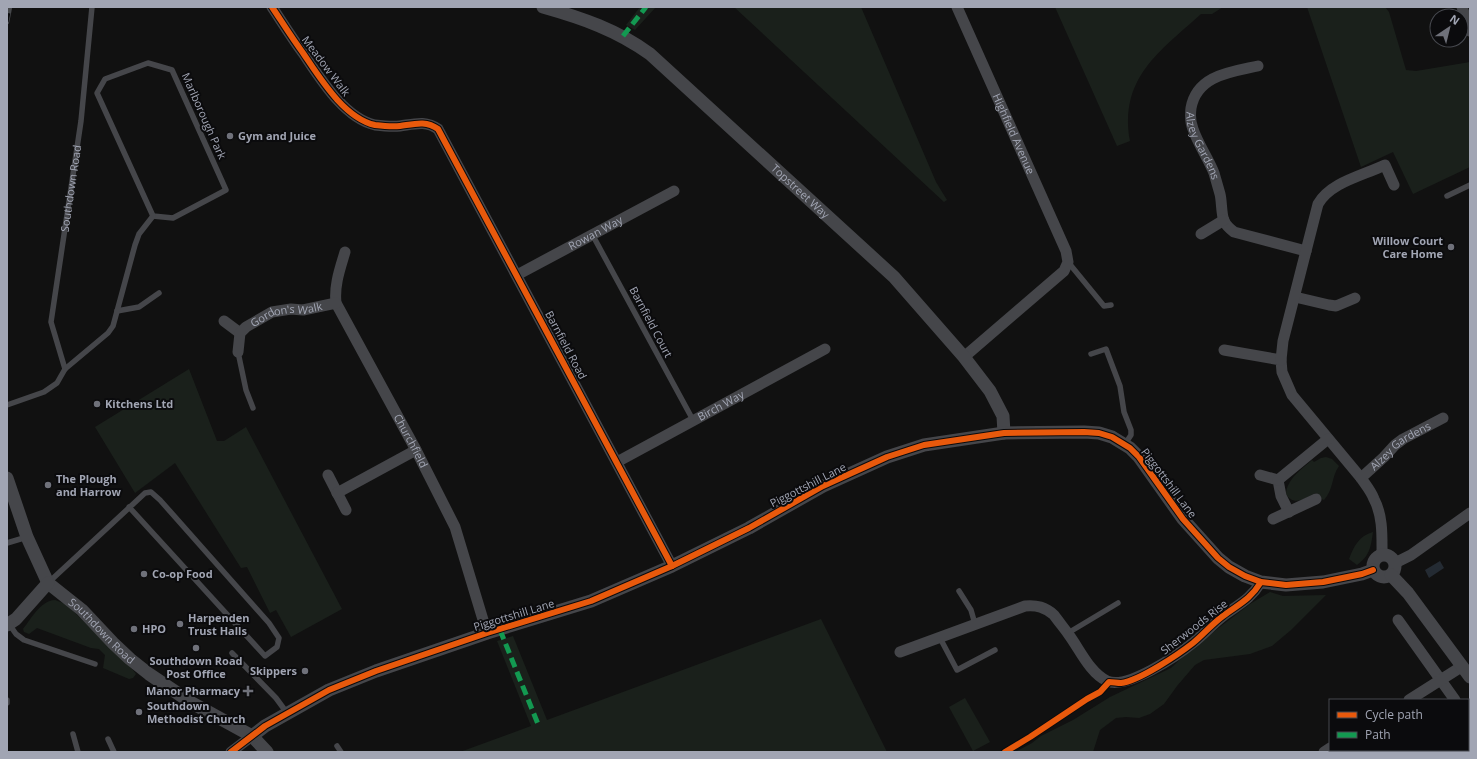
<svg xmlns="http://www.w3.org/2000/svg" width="1477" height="759" font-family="'Open Sans',sans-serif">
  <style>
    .green { fill: #1a201b }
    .water { fill: #242b33 }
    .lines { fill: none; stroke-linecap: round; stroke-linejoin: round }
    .service { stroke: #45464a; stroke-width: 5.5 }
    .minor { stroke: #45464a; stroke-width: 11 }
    .tertiary { stroke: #45464a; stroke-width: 13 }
    .rail-casing { stroke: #45474a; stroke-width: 4.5 }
    .rail { stroke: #0b0b0d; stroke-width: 3; stroke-dasharray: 9; stroke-linecap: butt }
    .quiet { stroke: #139951; stroke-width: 5; stroke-dasharray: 10 5; stroke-linecap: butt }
    .cycleway-casing { stroke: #0b0b0d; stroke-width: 8 }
    .cycleway { stroke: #e8590c; stroke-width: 6 }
    .poi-dot { fill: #6f717a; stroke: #0b0b0d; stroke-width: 1.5 }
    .labels { text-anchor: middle; stroke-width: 4; stroke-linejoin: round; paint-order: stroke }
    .street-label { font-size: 11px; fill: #a1a5b3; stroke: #0b0b0d }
    .poi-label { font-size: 11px; font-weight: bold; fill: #a1a5b3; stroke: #0b0b0d; text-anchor: start }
  </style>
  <rect width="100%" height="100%" fill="#111"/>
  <!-- green -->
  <g class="green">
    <polygon points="640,7 656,7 635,30 626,25"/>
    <polygon points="734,7 861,7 936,182 947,200 944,202"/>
    <path d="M1055 7H1223L1212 14H1201C1159 52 1119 78 1130 141L1117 146Z"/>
    <polygon points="1307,7 1385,7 1389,12 1406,70 1416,71 1470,62 1470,167 1413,194 1393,152 1361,167"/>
    <polygon points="189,369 217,441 224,441 246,427 342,609 291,637 276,610 270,613 247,567 241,568 175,463 135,493 95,427"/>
    <path d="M1326 457 1332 459 1339 466C1331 477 1334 489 1324 500L1319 498 1316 493C1305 498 1294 507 1286 494 1287 479 1302 469 1312 460L1314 462 1321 458Z"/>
    <path d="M1373 532C1371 546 1370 556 1357 565L1349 559C1354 546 1359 536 1373 532Z"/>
    <polygon points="1270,592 1283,596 1326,595 1291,630 1272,646 1250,654 1204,660 1195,665 1177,686 1164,704 1150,714 1139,718 1126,717 1116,718 1100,730 1093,752 1015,752 1032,743 1041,736 1073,720 1110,697 1171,668 1190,650 1250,604"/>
    <path d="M55 600 66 604 133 670 136 674 133 678 129 679 103 668 105 655 99 649 91 648 37 628 29 634 24 632 23 629C32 618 40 601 55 600Z"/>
    <polygon points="821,619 887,752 460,752 531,726 497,641 513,636 547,720"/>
    <polygon points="965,698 990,742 973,751 949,707"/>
  </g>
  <!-- water -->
  <polygon class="water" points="1440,561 1444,568 1429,578 1425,570"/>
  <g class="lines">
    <!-- service -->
    <g class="service">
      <polygon points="148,63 172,70 226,190 173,218 153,216 97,93 105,79"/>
      <polyline points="1447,196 1470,185"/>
      <polyline points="592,234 693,420"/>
      <polyline points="1068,262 1104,306 1111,305"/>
      <polyline points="117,311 139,307 159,293"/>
      <polyline points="238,352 246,390 253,408"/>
      <polyline points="1091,354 1106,349 1120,386 1124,412 1131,430 1131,435 1125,444"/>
      <path id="s1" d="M65 369 51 322 81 121 92 7"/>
      <polyline points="7,405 44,392 57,383 65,369 108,333 113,326 135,245 139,234 153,216"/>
      <polyline points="7,543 27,537"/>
      <polyline points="49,582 145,493 151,492 160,500 269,623 279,638 277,647 265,656 129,507"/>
      <polyline points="959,591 971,610 975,624"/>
      <polyline points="9,624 16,634 24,640 95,664"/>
      <polyline points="1068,633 1118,603"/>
      <polyline points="940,638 957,670 995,650"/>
      <polyline points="232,653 276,698 287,713"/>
      <polyline points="7,700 7,703"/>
      <polyline points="73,734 78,752"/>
      <polyline points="108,739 114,752"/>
      <polyline points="337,746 341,752"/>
    </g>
    <!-- minor -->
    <g class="minor">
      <path d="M272 7C282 22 292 38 303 53 320 78 344 118 375 125 383 126 392 127 400 126 414 124 426 120 438 129L672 566"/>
      <path id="s2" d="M957 7 1066 251 1068 262 1064 271 964 357"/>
      <polyline points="1462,7 1470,31"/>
      <path id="s3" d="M1258 66C1231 72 1197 75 1191 108 1190 116 1190 122 1193 129 1198 144 1208 158 1214 173 1216 180 1218 187 1220 194 1222 202 1221 213 1224 221 1226 225 1230 229 1234 232L1306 251"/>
      <polyline points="1201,234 1224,220"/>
      <path id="s4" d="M345 252C340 269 334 285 336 303L416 450 455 527 487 633"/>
      <path id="s5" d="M517 275 674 191"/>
      <polyline points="1295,297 1329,305 1336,306 1355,298"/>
      <polyline points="224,321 240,333"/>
      <polyline points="1224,350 1281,360 1282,372 1292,395 1361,478"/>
      <path id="s6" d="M238 352 240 333 246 327 272 312 291 309 303 310 336 303"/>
      <path d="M1281 360 1283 341 1318 204C1331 182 1362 176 1385 165L1394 185"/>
      <path id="s7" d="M617 462 825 349"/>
      <polyline points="328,475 346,510"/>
      <polyline points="1260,475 1278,480 1281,496 1289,512"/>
      <polyline points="1278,480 1328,439"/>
      <polyline points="337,493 416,450"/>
      <polyline points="1273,519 1316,499"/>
      <path id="s8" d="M1382 555C1382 536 1383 516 1374 499 1371 491 1365 484 1361 478L1384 457 1395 445 1403 439 1443 418"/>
      <polyline points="1395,563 1411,555 1470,513"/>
      <polyline points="1398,620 1455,700"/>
      <path d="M900 652 1025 606C1037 605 1045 607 1054 615 1059 622 1064 628 1069 635 1080 650 1090 673 1107 681 1127 690 1178 655 1194 642 1204 634 1213 624 1223 616 1239 604 1250 600 1261 582"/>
      <polyline points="1409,700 1461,667"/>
      <polyline points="1468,715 1470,717"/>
      <polyline points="1338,750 1339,752"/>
      <polyline points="231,752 252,736"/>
      <polyline points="1324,752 1330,748"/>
    </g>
    <!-- tertiary -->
    <g class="tertiary">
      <path id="s9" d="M543 7C582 18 617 30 650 54L894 277 964 357 990 391 1003 416 1004 433"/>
      <path id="s10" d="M7 478 27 537 48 583 82 610 113 643 130 659 149 674 192 703 252 736 267 752"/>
      <circle cx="1384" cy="566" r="11"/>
      <polyline points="1391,575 1408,593 1470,677"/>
      <polyline points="7,625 16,619 48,583"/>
      <polyline points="252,736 265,726 329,690 376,671 487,633 591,601 672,566 749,528 823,486 887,457 924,445 1004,433 1084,432 1099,433 1112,437 1130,448 1139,457 1183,519 1218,558 1229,567 1245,576 1261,582 1286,585 1323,582 1362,574 1373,570"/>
    </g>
    <defs>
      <polyline id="rail" points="7,22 10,7"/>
    </defs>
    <!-- rail casing -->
    <use href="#rail" class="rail-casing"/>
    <!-- rail -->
    <use href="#rail" class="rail"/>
    <!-- quiet -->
    <g class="quiet">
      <polyline points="623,36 646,7"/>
      <polyline points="500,630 538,724"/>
    </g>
    <defs>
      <g id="cycleway">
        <path d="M272 7C282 22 292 38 303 53 320 78 344 118 375 125 383 126 392 127 400 126 414 124 426 120 438 129L672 566"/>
        <polyline points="231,752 265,726 329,690 376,671 487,633 591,601 672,566 749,528 823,486 887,457 924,445 1004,433 1084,432 1099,433 1112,437 1130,448 1139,457 1183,519 1218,558 1229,567 1245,576 1261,582 1286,585 1323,582 1362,574 1373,570"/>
        <path d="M1005 752 1030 737 1087 699 1100 692 1109 682C1113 682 1117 683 1121 683 1139 681 1179 654 1193 643 1204 634 1212 624 1223 616 1239 604 1250 600 1261 582"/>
      </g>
    </defs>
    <!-- cycleway casing -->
    <use href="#cycleway" class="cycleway-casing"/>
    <!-- cycleway -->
    <use href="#cycleway" class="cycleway"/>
  </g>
  <!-- markers -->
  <g class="poi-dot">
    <circle cx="230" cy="136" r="4"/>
    <circle cx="1451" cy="247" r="4"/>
    <circle cx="97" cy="404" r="4"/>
    <circle cx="48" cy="485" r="4"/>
    <circle cx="144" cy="574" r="4"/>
    <circle cx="180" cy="624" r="4"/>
    <circle cx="134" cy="629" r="4"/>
    <circle cx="196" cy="648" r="4"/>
    <circle cx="305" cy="671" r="4"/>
    <path d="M246 685h4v4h4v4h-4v4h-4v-4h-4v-4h4z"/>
    <circle cx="139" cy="712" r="4"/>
  </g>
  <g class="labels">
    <!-- street labels -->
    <g class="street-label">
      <text transform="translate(326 66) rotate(53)" y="4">Meadow Walk</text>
      <text transform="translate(204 116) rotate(66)" y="4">Marlborough Park</text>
      <text dy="4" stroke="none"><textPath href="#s2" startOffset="139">Highfield Avenue</textPath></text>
      <text dy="4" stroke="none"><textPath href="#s3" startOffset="125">Alzey Gardens</textPath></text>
      <text dy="4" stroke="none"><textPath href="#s1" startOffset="184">Southdown Road</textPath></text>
      <text dy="4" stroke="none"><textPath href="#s9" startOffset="321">Topstreet Way</textPath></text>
      <text dy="4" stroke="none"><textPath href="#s5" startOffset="89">Rowan Way</textPath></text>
      <text dy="4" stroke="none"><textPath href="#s6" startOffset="71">Gordon's Walk</textPath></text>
      <text transform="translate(651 322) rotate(62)" y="4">Barnfield Court</text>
      <text transform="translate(566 345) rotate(62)" y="4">Barnfield Road</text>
      <text dy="4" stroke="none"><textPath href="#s7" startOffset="118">Birch Way</textPath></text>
      <text dy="4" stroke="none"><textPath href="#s4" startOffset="209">Churchfield</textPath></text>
      <text dy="4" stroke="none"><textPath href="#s8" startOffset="133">Alzey Gardens</textPath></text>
      <text transform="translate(1169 483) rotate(53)" y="4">Piggottshill Lane</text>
      <text transform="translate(808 485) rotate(-27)" y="4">Piggottshill Lane</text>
      <text transform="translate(514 615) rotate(-17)" y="4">Piggottshill Lane</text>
      <text transform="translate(1194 627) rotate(-38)" y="4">Sherwoods Rise</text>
      <text dy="4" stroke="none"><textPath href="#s10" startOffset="185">Southdown Road</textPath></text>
    </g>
    <!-- poi labels -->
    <g class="poi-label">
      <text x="238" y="140">Gym and Juice</text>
      <text x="1443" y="245" text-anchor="end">Willow Court<tspan x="1443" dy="13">Care Home</tspan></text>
      <text x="105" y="408">Kitchens Ltd</text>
      <text x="56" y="483">The Plough<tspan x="56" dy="13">and Harrow</tspan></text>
      <text x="152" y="578">Co-op Food</text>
      <text x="188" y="622">Harpenden<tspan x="188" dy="13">Trust Halls</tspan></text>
      <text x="142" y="633">HPO</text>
      <text x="196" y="665" text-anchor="middle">Southdown Road<tspan x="196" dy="13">Post Office</tspan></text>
      <text x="297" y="675" text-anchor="end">Skippers</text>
      <text x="240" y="695" text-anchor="end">Manor Pharmacy</text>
      <text x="147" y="710">Southdown<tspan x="147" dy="13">Methodist Church</tspan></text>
    </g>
  </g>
  <!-- border -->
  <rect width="1477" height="759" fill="none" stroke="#a1a5b3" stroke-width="16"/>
  <!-- legend -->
  <rect x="1329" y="699" width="140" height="52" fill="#0b0b0d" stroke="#47494f"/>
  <rect x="1337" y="712" width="20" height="6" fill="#e8590c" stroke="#47494f"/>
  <text x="1365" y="719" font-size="12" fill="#a1a5b3">Cycle path</text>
  <rect x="1337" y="732" width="20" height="6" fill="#139951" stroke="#47494f"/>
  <text x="1365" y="739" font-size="12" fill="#a1a5b3">Path</text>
  <!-- north arrow -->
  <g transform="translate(1449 28) rotate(35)"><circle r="19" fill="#0b0b0d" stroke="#47494f"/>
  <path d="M0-3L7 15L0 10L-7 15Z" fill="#6f717a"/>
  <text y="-6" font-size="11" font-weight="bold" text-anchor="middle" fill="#a1a5b3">N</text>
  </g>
</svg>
